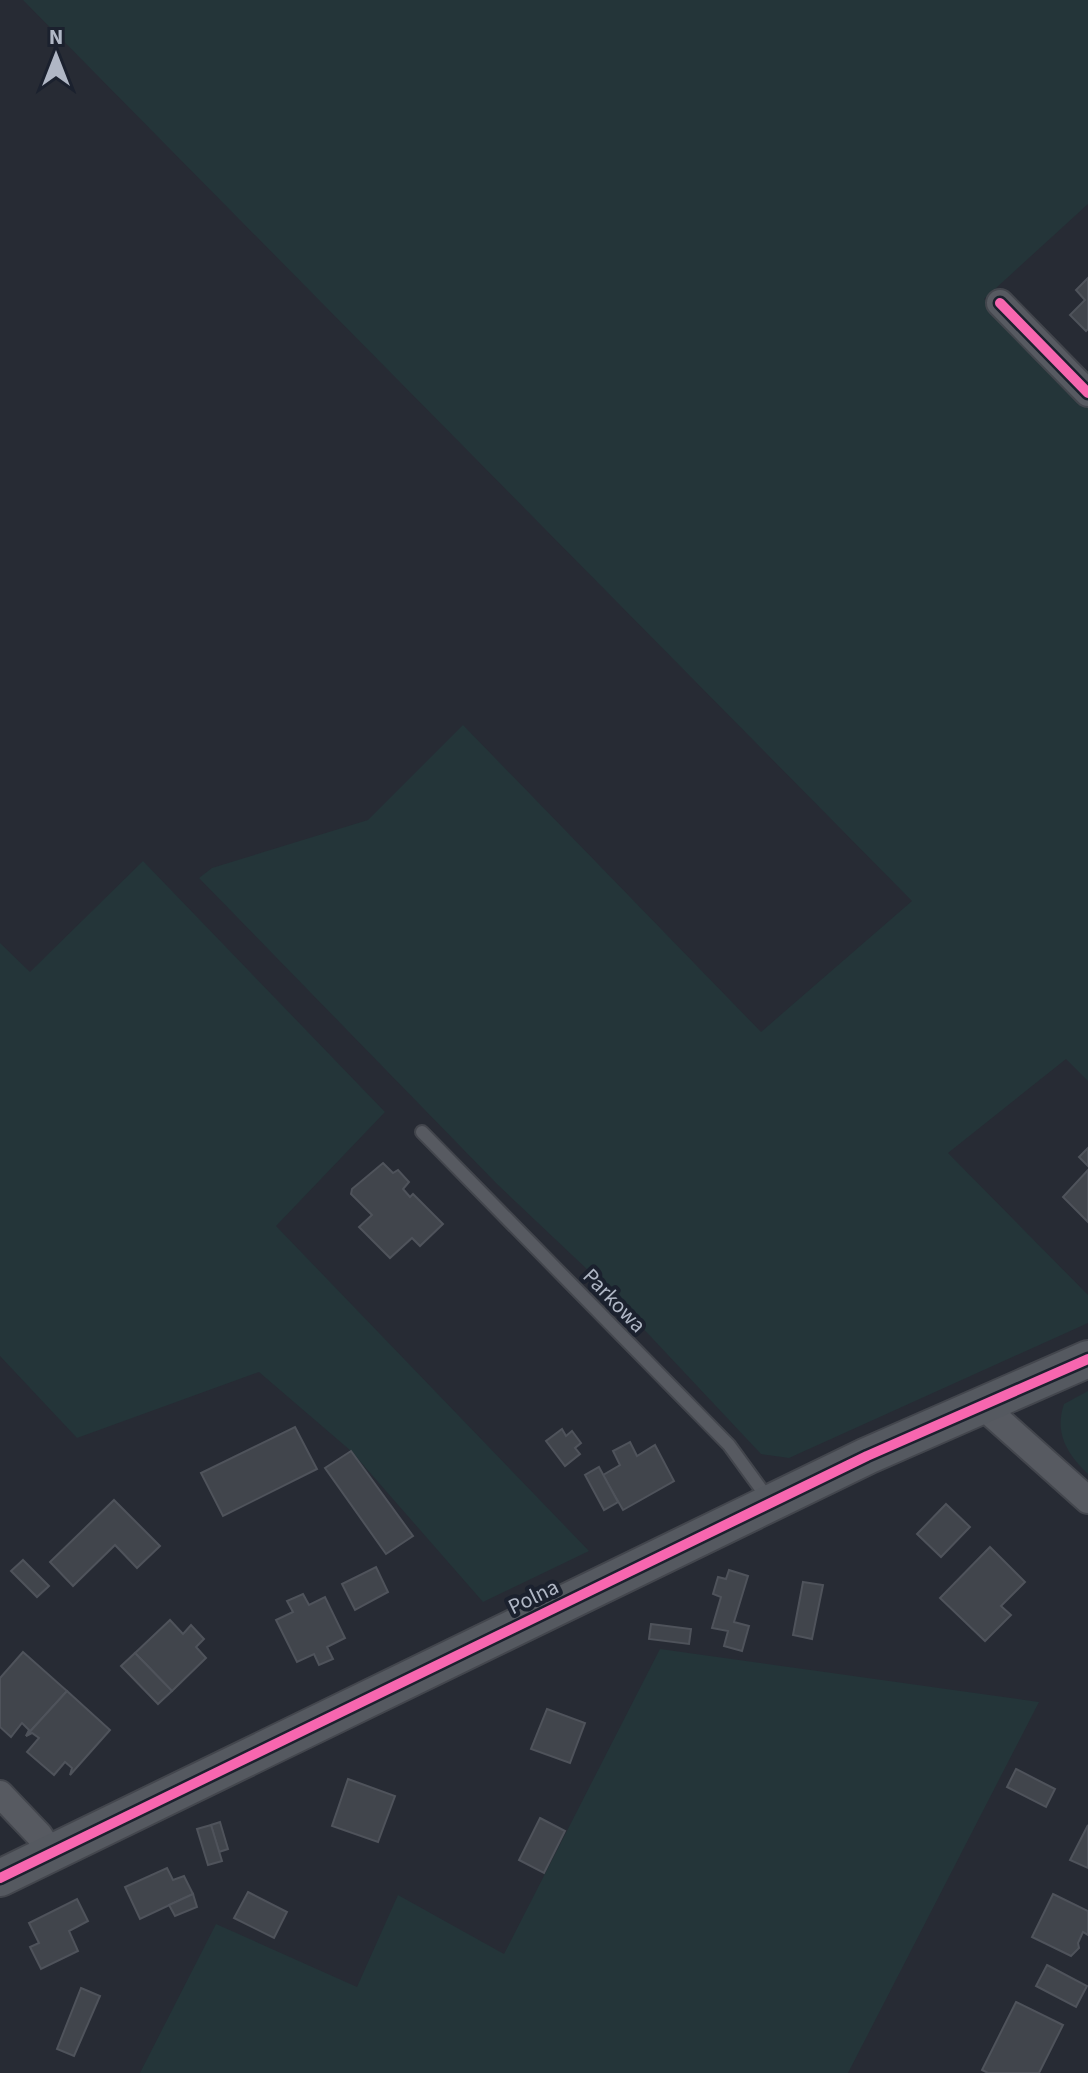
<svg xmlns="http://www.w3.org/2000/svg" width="1088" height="2073" font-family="'Source Sans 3',sans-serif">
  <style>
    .green { fill: #243539 }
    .building { fill: #41454c; stroke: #4f535b; stroke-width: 2 }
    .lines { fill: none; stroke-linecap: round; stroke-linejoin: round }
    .lane-casing { stroke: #43464d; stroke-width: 16 }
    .street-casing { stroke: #43464d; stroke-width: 30 }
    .secondary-casing { stroke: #43464d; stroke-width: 40 }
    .lane { stroke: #575a61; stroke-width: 12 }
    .street { stroke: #575a61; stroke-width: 26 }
    .secondary { stroke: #555960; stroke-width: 36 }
    .cycleway-casing { stroke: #1b212e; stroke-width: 15 }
    .cycleway { stroke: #f766af; stroke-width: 10 }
    .labels { text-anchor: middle; stroke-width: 8; stroke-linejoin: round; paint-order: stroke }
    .street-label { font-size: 22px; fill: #b0b7c5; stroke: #1b212e }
  </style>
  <rect width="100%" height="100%" fill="#272b34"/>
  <!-- green -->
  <g class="green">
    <polygon points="23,0 1088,0 1088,204 984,299 1088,406 1088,1081 1066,1059 948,1153 1088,1295 1088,1323 789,1458 761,1454 591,1273 497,1184 199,878 212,868 368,820 463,725 761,1032 912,901"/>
    <polygon points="143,861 385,1112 276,1226 589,1551 483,1602 351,1451 259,1372 77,1438 0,1356 0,943 30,972"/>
    <path d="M1088 1391V1474C1067 1454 1054 1433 1064 1404Z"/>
    <polygon points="660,1649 1039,1702 848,2073 140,2073 216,1924 357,1987 398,1895 504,1954"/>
  </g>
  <!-- building -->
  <g class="building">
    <polygon points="1088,278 1088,329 1086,331 1070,315 1085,300 1076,290"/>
    <polygon points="1088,1148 1088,1166 1079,1157"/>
    <polygon points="383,1163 393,1173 398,1170 409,1182 403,1189 410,1197 413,1194 443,1224 420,1246 412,1238 390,1258 359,1227 372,1215 351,1194 352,1189"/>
    <polygon points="1088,1170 1088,1222 1063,1197"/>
    <polygon points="295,1427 317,1469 223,1516 201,1473"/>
    <polygon points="562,1429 566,1436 572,1431 581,1443 575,1448 580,1454 565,1466 546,1441"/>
    <polygon points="630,1442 637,1456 655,1445 674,1481 623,1510 603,1475 620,1465 613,1451"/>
    <polygon points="351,1451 413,1536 386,1554 325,1468"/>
    <polygon points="599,1467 618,1502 604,1510 585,1475"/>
    <polygon points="114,1500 160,1546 137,1568 115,1545 73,1586 50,1562"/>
    <polygon points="946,1504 970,1527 941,1557 917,1534"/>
    <polygon points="990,1547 1025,1582 1001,1606 1011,1615 985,1641 940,1598"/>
    <polygon points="23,1560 49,1586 37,1597 11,1571"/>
    <polygon points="376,1567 388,1592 355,1610 342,1584"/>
    <polygon points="729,1570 748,1576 734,1622 749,1626 742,1651 724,1646 728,1631 712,1628 721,1597 713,1594 718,1577 726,1579"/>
    <polygon points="803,1582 823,1585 812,1639 793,1635"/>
    <polygon points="303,1594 309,1605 325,1597 345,1638 327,1647 333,1659 319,1665 314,1654 297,1662 276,1620 293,1612 287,1601"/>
    <polygon points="170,1620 183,1634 191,1625 204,1639 196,1647 206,1658 172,1691 135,1653"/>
    <polygon points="651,1624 691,1629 689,1644 649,1639"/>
    <polygon points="23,1652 67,1691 26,1736 29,1730 22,1723 11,1737 0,1727 0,1678"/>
    <polygon points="135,1653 172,1691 158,1704 121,1666"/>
    <polygon points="67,1691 110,1730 70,1775 72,1768 65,1762 54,1775 27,1752 39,1738 32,1733 26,1736"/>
    <polygon points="547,1709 585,1723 570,1763 531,1749"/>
    <polygon points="1016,1769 1055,1789 1046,1807 1007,1787"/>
    <polygon points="348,1779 395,1796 378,1842 332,1826"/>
    <polygon points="540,1818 565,1831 544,1873 519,1860"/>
    <polygon points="220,1822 228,1849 219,1852 211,1825"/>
    <polygon points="211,1825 222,1861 208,1865 197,1829"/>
    <polygon points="1088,1825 1088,1868 1070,1860"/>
    <polygon points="167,1868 173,1880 184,1876 193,1894 140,1919 125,1887"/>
    <polygon points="248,1892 287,1912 274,1938 234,1918"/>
    <polygon points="193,1894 197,1907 175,1916 169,1905"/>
    <polygon points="1053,1894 1088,1911 1088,1935 1083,1932 1078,1943 1079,1948 1071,1956 1032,1937"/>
    <polygon points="77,1899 88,1921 69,1931 78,1951 41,1969 30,1947 39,1943 29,1923"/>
    <polygon points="1047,1965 1087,1986 1076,2007 1036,1986"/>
    <polygon points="81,1988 100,1996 74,2056 57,2049"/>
    <polygon points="1016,2002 1063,2025 1039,2073 988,2073 982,2070"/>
  </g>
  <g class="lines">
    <defs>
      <polyline id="lane" points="422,1132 729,1445 769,1500"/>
      <g id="street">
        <polyline points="1000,303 1088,393"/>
        <polyline points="984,1407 1088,1500"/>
        <polyline points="0,1794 39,1835 51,1854"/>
      </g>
      <polyline id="secondary" points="0,1878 867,1456 1088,1359"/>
    </defs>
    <!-- lane casing -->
    <use href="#lane" class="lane-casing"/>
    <!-- street casing -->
    <use href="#street" class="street-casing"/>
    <!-- secondary casing -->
    <use href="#secondary" class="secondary-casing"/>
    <!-- lane -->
    <use href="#lane" class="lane"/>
    <!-- street -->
    <use href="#street" class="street"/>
    <!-- secondary -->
    <use href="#secondary" class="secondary"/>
    <defs>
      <g id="cycleway">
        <polyline points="1000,303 1088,393"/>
        <polyline points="0,1878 867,1456 1088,1359"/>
      </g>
    </defs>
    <!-- cycleway casing -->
    <use href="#cycleway" class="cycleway-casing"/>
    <!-- cycleway -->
    <use href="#cycleway" class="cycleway"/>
  </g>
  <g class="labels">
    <!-- street labels -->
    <g class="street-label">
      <text transform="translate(615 1300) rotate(46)" y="8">Parkowa</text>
      <text transform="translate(533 1596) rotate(-26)" y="8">Polna</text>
    </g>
  </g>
  <!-- north arrow -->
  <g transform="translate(56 56)" stroke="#1b212e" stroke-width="6" paint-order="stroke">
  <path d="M0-6L14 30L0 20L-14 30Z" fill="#b0b7c5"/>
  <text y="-12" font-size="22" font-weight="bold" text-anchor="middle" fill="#b0b7c5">N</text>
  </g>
</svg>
